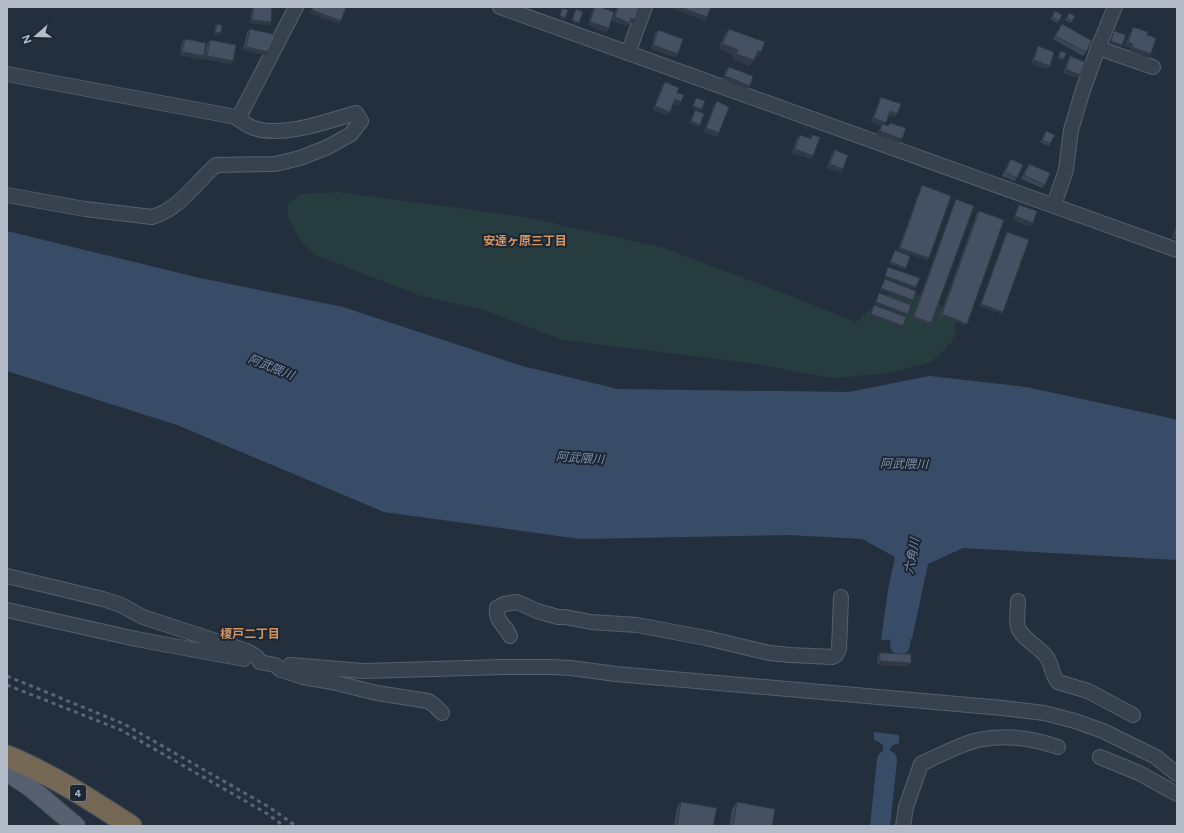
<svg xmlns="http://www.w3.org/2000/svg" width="1184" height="833" font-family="Figtree,'Noto Sans JP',sans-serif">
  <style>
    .green { fill: #263c3f }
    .water { fill: #394c67 }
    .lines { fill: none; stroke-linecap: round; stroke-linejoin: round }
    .river { stroke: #394c67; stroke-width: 20 }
    .minor-casing { stroke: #565f6c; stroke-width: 16 }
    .major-casing { stroke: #414a57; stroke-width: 20 }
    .highway-casing { stroke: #434c59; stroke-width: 23 }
    .minor { stroke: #38414e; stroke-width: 14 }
    .major { stroke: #56606e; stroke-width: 18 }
    .highway { stroke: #746855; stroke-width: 21 }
    .rail { stroke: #5a6575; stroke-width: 3; stroke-dasharray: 4 4; stroke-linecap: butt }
    .wall { fill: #3b4654 }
    .shaded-wall { fill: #303945 }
    .building { fill: #455162; stroke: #303945 }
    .labels { text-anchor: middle; stroke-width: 4; stroke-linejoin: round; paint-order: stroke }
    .shield { fill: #1d2633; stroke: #878f9c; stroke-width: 1 }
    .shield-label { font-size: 10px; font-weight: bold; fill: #b4bcc9 }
    .neighbourhood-label { font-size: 12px; font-weight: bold; fill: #d59563; stroke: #1d2633 }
    .water-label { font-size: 12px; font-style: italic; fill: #7c92b1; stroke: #1d2633 }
  </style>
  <rect width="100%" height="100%" fill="#242f3e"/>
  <!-- green -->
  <path class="green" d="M338 192 524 217 661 247 781 292 856 322 898 285 947 308 955 323 956 332 951 343 931 362 891 373 831 378 750 363 563 340 483 310 418 295 316 255C304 246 293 232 288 216 287 213 288 208 288 204L300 194Z"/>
  <!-- water -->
  <g class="water">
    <polygon points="7,231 200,278 343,307 522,366 618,389 849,392 929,376 1026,387 1170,418 1177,420 1177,560 963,548 928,564 912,639 881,640 888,590 895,557 862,539 789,535 580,539 384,512 177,425 7,371"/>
    <polygon points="874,732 899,735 899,743 893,745 890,749 884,790 883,745 879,742 874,740"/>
  </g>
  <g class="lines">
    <!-- river -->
    <g class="river">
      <polyline points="900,645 903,611"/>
      <polyline points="880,826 887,760"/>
    </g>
    <defs>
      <g id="minor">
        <polyline points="500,7 1177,250"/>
        <polyline points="1098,48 1153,67"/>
        <polyline points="628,53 645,7"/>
        <path d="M7 74 236 117C241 121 247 126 254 128 283 138 328 121 356 113L361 121 351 134 328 147 300 158 275 164 216 165C195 183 180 209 152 217L85 209 7 195"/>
        <polyline points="238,119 296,7"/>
        <polyline points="1054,205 1066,170 1071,130 1082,93 1098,48 1115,7"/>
        <polyline points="7,576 103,599 121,605 143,617 247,651 257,657 260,662 275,665 281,670 303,677 332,682 377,693 428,701 434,705 442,713"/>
        <path d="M1018 601C1018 609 1016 619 1018 627 1021 639 1041 647 1048 659 1052 666 1052 676 1058 682L1088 691 1133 715"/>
        <polyline points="7,610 136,639 244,659"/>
        <path d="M510 636C505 624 495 622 497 608L504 604 517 602 537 611 558 617H565L591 622 637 625 706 638 769 653 790 655 832 657 836 655 839 649 841 597"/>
        <polyline points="290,665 363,671 503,667 550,667 571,668 616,674 1003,708 1044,713 1075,721 1103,731 1156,757 1177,774"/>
        <polyline points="1100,757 1139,773 1177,794"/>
        <path d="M903 826 906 807 921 764C937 756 961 744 978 740 1005 734 1032 738 1058 747"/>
      </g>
      <polyline id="major" points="7,772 31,788 76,826"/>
      <path id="highway" d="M7 756C51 774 91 800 131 826"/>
    </defs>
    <!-- minor casing -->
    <use href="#minor" class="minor-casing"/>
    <!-- major casing -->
    <use href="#major" class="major-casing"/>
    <!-- highway casing -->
    <use href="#highway" class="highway-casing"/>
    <!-- minor -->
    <use href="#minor" class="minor"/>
    <!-- major -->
    <use href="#major" class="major"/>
    <!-- highway -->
    <use href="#highway" class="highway"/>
    <!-- rail -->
    <g class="rail">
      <polyline points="7,676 124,724 269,807 296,826"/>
      <polyline points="7,685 121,730 266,813 284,826"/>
    </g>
  </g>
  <!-- wall -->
  <g class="wall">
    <polygon points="253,7 269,7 271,22 268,25 250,23 252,9"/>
    <polygon points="595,7 600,7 609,28 606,32 588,25 593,9"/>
    <polygon points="617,7 639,7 633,23 630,22 627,26 612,21"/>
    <polygon points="1055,11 1062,15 1057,23 1050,19"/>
    <polygon points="1069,13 1075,16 1071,23 1065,20"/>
    <polygon points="217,24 221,33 219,35 214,34 215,26"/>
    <polygon points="1062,24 1086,52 1083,56 1053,39"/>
    <polygon points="1133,27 1147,35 1148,58 1130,51 1131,48 1125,46 1131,31"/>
    <polygon points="250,29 268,52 266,55 243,50 247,32"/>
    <polygon points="729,29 761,52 758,57 755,56 750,66 733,59 734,55 719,49 725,34"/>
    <polygon points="658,30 678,54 676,57 651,49 655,34"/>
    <polygon points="185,39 204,56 202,60 180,55 182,42"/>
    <polygon points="210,40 233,61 230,64 204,59 207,44"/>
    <polygon points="1038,46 1047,69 1031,64 1036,50"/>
    <polygon points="1070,56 1080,75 1077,78 1063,73 1068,60"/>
    <polygon points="729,67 750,86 747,89 723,80 726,70"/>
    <polygon points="665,82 677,93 679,106 673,103 667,115 653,110 662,86"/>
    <polygon points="881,97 897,114 895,117 889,115 884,125 887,126 890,123 902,139 899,143 877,135 880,128 881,126 871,122 879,101"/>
    <polygon points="717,101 719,133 716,137 704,132 714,105"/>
    <polygon points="1046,131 1050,144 1049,146 1040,142"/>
    <polygon points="800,135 810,138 812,135 811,159 792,153 797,138"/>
    <polygon points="835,150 843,169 841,172 827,168 832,154"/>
    <polygon points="1011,159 1017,178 1014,181 1002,176 1008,163"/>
    <polygon points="1029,164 1045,185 1042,188 1021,179 1027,167"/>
    <polygon points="922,185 929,258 927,260 898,250 921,187"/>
    <polygon points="956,199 930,325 912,319 955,201"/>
    <polygon points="1019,205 1033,223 1030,226 1013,220 1017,209"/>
    <polygon points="979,211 966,325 940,316 977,213"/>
    <polygon points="1177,225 1177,240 1172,238"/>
    <polygon points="1007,232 1003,312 1002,314 980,306 1006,234"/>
    <polygon points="880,653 908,666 877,665 878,656"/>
    <polygon points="681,802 713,826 674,826 677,807"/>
    <polygon points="737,802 772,826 729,826 732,809"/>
  </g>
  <!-- shaded-wall -->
  <g class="shaded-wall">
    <polygon points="676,7 680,7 707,17 705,21 674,9"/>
    <polygon points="312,10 341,21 339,24 309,13"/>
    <polygon points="560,16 565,18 564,19 559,18"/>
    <polygon points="615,17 630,23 627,26 612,21"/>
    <polygon points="631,18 635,20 633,23 629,22"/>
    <polygon points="252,20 271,22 268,25 250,23"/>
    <polygon points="572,20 579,23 578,24 571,22"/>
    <polygon points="590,22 609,28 606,32 588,25"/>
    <polygon points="215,32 221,33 219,35 214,34"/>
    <polygon points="1111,41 1122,45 1121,47 1110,43"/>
    <polygon points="1128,42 1133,44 1131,48 1125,46"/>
    <polygon points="723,44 738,50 734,55 719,49"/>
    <polygon points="653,45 678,54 676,57 651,49"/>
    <polygon points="246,47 268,52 266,55 243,50"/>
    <polygon points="1132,47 1151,54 1148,58 1130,51"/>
    <polygon points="758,50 761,52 758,57 754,55"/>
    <polygon points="182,52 204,56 202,60 180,55"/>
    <polygon points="736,54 754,60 750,66 733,59"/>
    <polygon points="207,56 233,61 230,64 204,59"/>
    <polygon points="1058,57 1064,59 1062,61 1057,59"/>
    <polygon points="1034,60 1050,66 1047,69 1031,64"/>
    <polygon points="1066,69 1080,75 1077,78 1063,73"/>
    <polygon points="725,76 750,86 747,89 723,80"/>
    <polygon points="675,99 681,102 679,106 672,103"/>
    <polygon points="655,106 670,112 667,115 653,110"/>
    <polygon points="693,106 702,109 701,111 692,108"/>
    <polygon points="890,111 897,114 895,117 888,115"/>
    <polygon points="874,118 886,123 883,126 882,124 881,126 871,122"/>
    <polygon points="691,121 700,125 698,127 689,123"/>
    <polygon points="706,128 719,133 716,137 704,132"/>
    <polygon points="880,131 902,139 899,143 877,135"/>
    <polygon points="795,149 813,156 811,159 792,153"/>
    <polygon points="830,164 843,169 841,172 827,168"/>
    <polygon points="1015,216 1033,223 1030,226 1013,220"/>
    <polygon points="1176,233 1177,234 1177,240 1172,238"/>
    <polygon points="900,248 929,258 927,260 898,250"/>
    <polygon points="890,262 906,268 905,270 889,264"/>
    <polygon points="885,276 916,287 915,289 884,278"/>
    <polygon points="881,288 913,300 912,301 880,290"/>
    <polygon points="876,302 908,314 906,315 875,304"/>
    <polygon points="981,304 1003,312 1002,314 980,306"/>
    <polygon points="871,314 903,326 901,327 870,316"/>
    <polygon points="942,314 967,324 966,325 940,316"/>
    <polygon points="914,317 931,323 930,325 912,319"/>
    <polygon points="880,661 911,663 908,666 877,665"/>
  </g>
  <!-- building -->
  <g class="building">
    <polygon points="254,7 272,7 271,22 252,20"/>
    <polygon points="313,7 346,7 341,21 312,10"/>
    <polygon points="595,7 600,7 614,12 609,28 590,22"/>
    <polygon points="618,7 639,7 635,20 631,18 630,23 615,17"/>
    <polygon points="680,7 711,7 707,17"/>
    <polygon points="562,8 568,10 565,18 560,16"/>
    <polygon points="576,9 583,12 579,23 572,20"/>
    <polygon points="1055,11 1062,15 1059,21 1052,17"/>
    <polygon points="1069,13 1075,16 1072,21 1067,18"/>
    <polygon points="217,24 222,25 221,33 215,32"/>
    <polygon points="1062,24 1092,41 1086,52 1055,36"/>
    <polygon points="1133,27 1148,32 1147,35 1156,38 1151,54 1132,47 1133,44 1128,42"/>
    <polygon points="250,29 276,35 268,52 246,47"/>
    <polygon points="729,29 765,42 761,52 758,50 754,60 736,54 738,50 723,44"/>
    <polygon points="658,30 683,39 678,54 653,45"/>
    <polygon points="1114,31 1126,35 1122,45 1111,41"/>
    <polygon points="185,39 206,43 204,56 182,52"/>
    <polygon points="210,40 236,45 233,61 207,56"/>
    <polygon points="1038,46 1054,52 1050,66 1034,60"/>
    <polygon points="1061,51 1066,53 1064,59 1058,57"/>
    <polygon points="1070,56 1085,62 1080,75 1066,69"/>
    <polygon points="729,67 753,76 750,86 725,76"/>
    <polygon points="665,82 679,88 677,93 684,95 681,102 675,99 670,112 655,106"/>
    <polygon points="881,97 901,104 897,114 890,111 886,123 874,118"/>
    <polygon points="696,98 705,101 702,109 693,106"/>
    <polygon points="717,101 729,107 719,133 706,128"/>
    <polygon points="695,110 704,114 700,125 691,121"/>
    <polygon points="890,123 906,128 902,139 880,131 882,124 888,126"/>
    <polygon points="1046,131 1055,135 1050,144 1042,140"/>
    <polygon points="800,135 811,139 812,135 820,137 813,156 795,149"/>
    <polygon points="835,150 848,155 843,169 830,164"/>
    <polygon points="1011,159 1023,165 1017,178 1005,172"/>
    <polygon points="1029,164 1050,173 1045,185 1024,175"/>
    <polygon points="922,185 951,196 929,258 900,248"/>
    <polygon points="956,199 974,206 931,323 914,317"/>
    <polygon points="1019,205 1037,211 1033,223 1015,216"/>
    <polygon points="979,211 1004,220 967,324 942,314"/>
    <polygon points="1007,232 1029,240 1003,312 981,304"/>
    <polygon points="895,250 910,256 906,268 890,262"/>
    <polygon points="888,267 920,278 916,287 885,276"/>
    <polygon points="885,279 916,291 913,300 881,288"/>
    <polygon points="879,293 911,305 908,314 876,302"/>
    <polygon points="874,305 906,317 903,326 871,314"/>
    <polygon points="880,653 911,654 911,663 880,661"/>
    <polygon points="681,802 717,808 713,826 677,826"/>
    <polygon points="737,802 775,809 772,826 733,826"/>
  </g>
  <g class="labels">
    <!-- shield labels -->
    <rect class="shield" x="70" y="785" width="16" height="16" rx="3"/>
    <g class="shield-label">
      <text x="78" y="797">4</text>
    </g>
    <!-- neighbourhood labels -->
    <g class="neighbourhood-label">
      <text x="525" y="245">安達ヶ原三丁目</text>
      <text x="250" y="638">榎戸二丁目</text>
    </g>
    <!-- water labels -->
    <g class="water-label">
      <text transform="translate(271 367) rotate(22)" y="4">阿武隈川</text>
      <text transform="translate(580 458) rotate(4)" y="4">阿武隈川</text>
      <text transform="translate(904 464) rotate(1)" y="4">阿武隈川</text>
      <text transform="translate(912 556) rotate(-80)" y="4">六角川</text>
    </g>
  </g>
  <!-- border -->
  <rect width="1184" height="833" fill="none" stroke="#b4bcc9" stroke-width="16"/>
  <!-- north arrow -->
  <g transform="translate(36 36) rotate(250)" stroke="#1d2633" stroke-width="3" paint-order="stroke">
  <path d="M0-3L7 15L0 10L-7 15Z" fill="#b4bcc9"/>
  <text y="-6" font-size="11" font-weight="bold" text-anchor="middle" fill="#b4bcc9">N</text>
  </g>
</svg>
